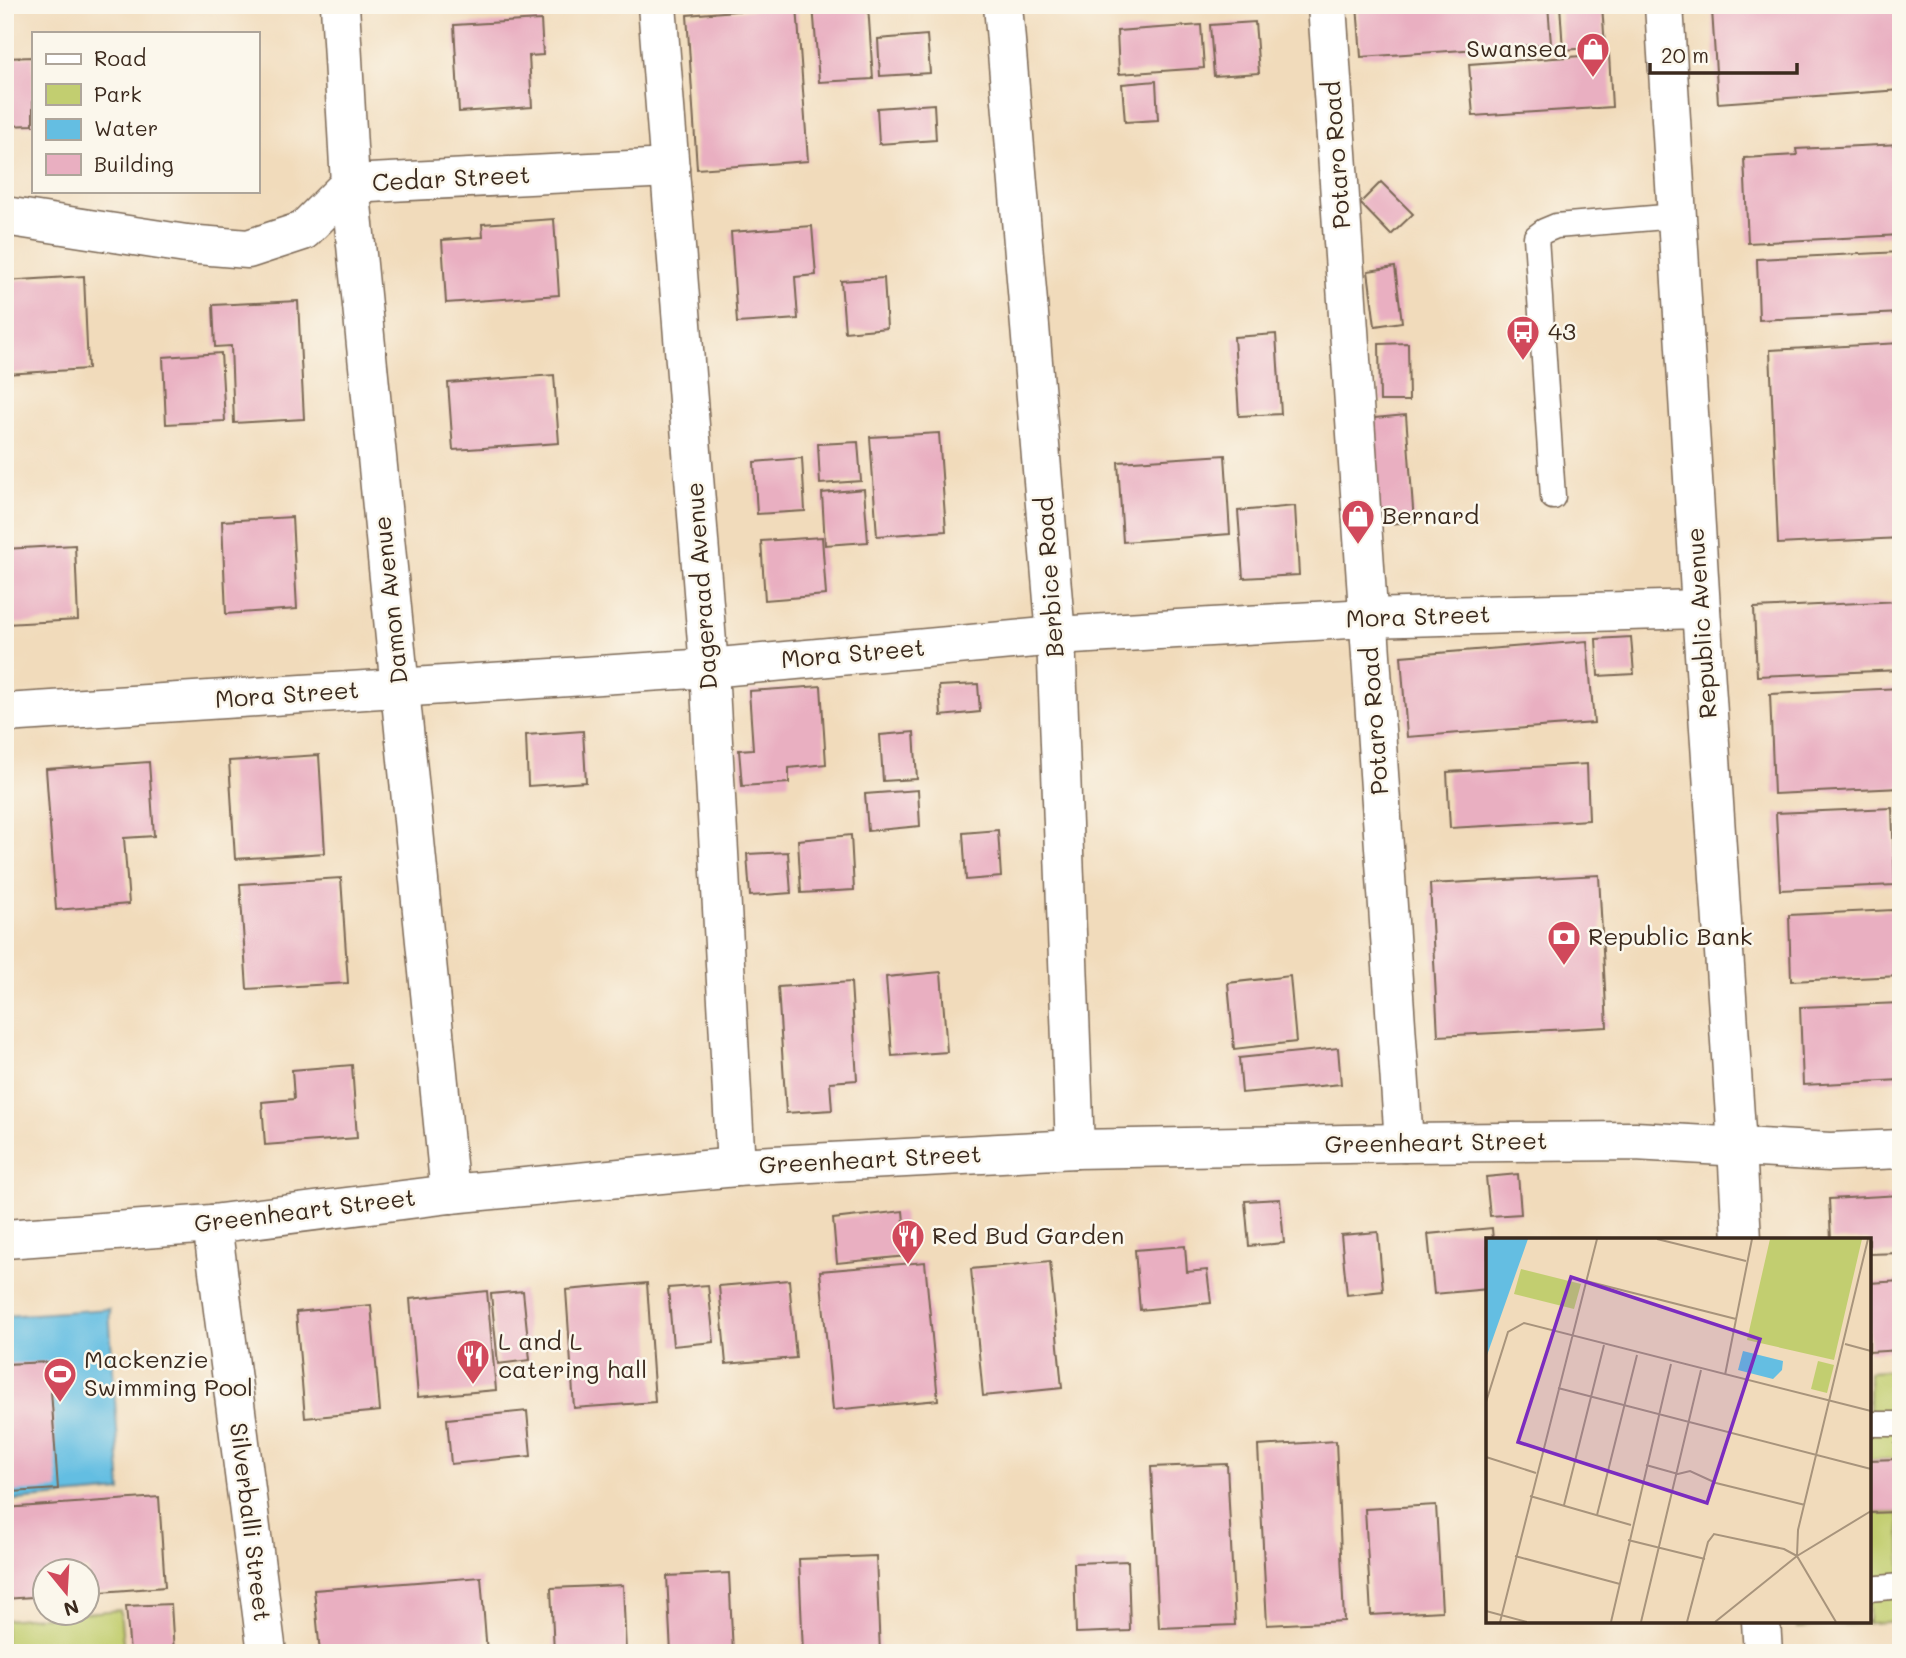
<svg xmlns="http://www.w3.org/2000/svg" width="1906" height="1658" font-family="Mali,sans-serif">
  <style>
    .green { fill: #c2ce70; stroke: #7e7c47; stroke-width: 2 }
    .water { fill: #64bee2; stroke: #507480; stroke-width: 2 }
    .building { fill: #e9afc1 }
    .lines { fill: none; stroke-linecap: round; stroke-linejoin: round }
    .service-casing { stroke: #7b6855; stroke-width: 27 }
    .minor-casing { stroke: #7b6855; stroke-width: 41 }
    .service { stroke: #fff; stroke-width: 24 }
    .minor { stroke: #fff; stroke-width: 38 }
    .labels { text-anchor: middle; stroke-width: 5; stroke-linejoin: round; paint-order: stroke }
    .poi-label { font-size: 24px; fill: #3b2a1e; stroke: #fbf7ec; text-anchor: start }
    .street-label { font-size: 24px; fill: #3b2a1e; stroke: #fbf7ec }
    .inset-road { fill: none; stroke: #a8947c; stroke-width: 2 }
    .view { fill: #7b2cbf; fill-opacity: 0.15; stroke: #7b2cbf; stroke-width: 3.5 }
    .inset-edge { fill: none; stroke: #3b2a1e; stroke-width: 3.5 }
  </style>
  <rect width="100%" height="100%" fill="#fbf7ec"/>
  <filter id="ink" filterUnits="userSpaceOnUse"><feTurbulence type="fractalNoise" baseFrequency=".0143" numOctaves="2"/><feDisplacementMap in="SourceGraphic" scale="14" xChannelSelector="R" yChannelSelector="G"/><feConvolveMatrix kernelMatrix="1 2 1 2 8 2 1 2 1" color-interpolation-filters="sRGB"/></filter>
  <filter id="wash" filterUnits="userSpaceOnUse"><feTurbulence type="fractalNoise" baseFrequency=".00686" numOctaves="4" result="noise"/><feDisplacementMap in="SourceGraphic" scale="28" xChannelSelector="R" yChannelSelector="G"/><feGaussianBlur stdDeviation="1.57" result="paint"/><feColorMatrix in="noise" values="0 0 0 0 0 0 0 0 0 0 0 0 0 0 0 0 0 1.4 0 .05"/><feComposite in="paint" operator="in"/></filter>
  <g filter="url(#wash)">
    <rect width="100%" height="100%" fill="#f1dbbb"/>
    <!-- green -->
    <g class="green">
      <polygon points="1901,1370 1901,1444 1895,1444 1896,1459 1869,1460 1869,1372"/>
      <polygon points="1898,1512 1901,1542 1901,1621 1798,1628 1797,1621 1869,1621 1869,1513"/>
      <polygon points="120,1610 124,1653 5,1653 5,1620"/>
    </g>
    <!-- water -->
    <polygon class="water" points="109,1309 121,1491 5,1501 5,1316"/>
    <g id="blocks">
      <!-- building -->
      <g class="building">
        <polygon points="813,5 868,5 873,79 819,82"/>
        <polygon points="1357,5 1548,5 1551,44 1361,57"/>
        <polygon points="1560,5 1602,5 1605,47 1563,50"/>
        <polygon points="1785,5 1901,5 1901,90 1718,103 1712,10"/>
        <polygon points="797,6 808,161 697,169 687,15"/>
        <polygon points="541,20 543,55 529,56 532,107 459,112 454,25"/>
        <polygon points="1255,22 1259,73 1214,76 1210,25"/>
        <polygon points="1201,25 1204,68 1119,74 1117,31"/>
        <polygon points="927,35 930,73 880,76 878,39"/>
        <polygon points="1609,54 1612,107 1473,116 1469,64"/>
        <polygon points="33,57 33,125 5,126 5,58"/>
        <polygon points="1156,81 1158,120 1125,122 1122,84"/>
        <polygon points="934,104 936,140 879,144 877,108"/>
        <polygon points="1901,144 1901,235 1748,243 1744,158 1797,155 1796,149"/>
        <polygon points="1381,182 1413,214 1391,235 1360,203"/>
        <polygon points="554,219 559,295 446,303 442,240 483,237 482,224"/>
        <polygon points="812,226 816,275 795,277 798,319 737,323 731,232"/>
        <polygon points="1901,252 1901,313 1759,320 1757,259"/>
        <polygon points="1395,267 1402,322 1375,326 1368,271"/>
        <polygon points="84,276 88,369 5,374 5,281"/>
        <polygon points="884,278 887,328 845,332 841,281"/>
        <polygon points="298,301 304,419 234,423 231,346 215,347 213,305"/>
        <polygon points="1276,334 1281,414 1239,416 1234,337"/>
        <polygon points="1408,343 1409,401 1380,401 1379,344"/>
        <polygon points="1901,343 1901,538 1778,544 1770,350"/>
        <polygon points="221,353 225,421 166,424 163,357"/>
        <polygon points="554,375 559,443 453,450 448,383"/>
        <polygon points="1406,415 1414,522 1372,525 1364,419"/>
        <polygon points="939,433 946,531 877,536 870,437"/>
        <polygon points="858,442 861,481 820,484 818,444"/>
        <polygon points="1225,455 1230,534 1123,542 1118,462"/>
        <polygon points="802,458 805,511 757,514 754,462"/>
        <polygon points="864,489 868,542 825,545 822,493"/>
        <polygon points="1295,506 1299,575 1243,578 1238,511"/>
        <polygon points="292,517 297,609 226,614 222,521"/>
        <polygon points="822,537 826,595 765,600 761,541"/>
        <polygon points="75,545 78,620 6,624 5,549"/>
        <polygon points="1901,601 1901,670 1757,676 1754,608"/>
        <polygon points="1631,637 1634,674 1598,676 1596,639"/>
        <polygon points="1587,641 1594,723 1407,737 1401,656"/>
        <polygon points="978,684 980,712 941,716 939,686"/>
        <polygon points="821,686 826,764 789,768 789,783 742,786 739,750 753,749 749,691"/>
        <polygon points="1901,688 1901,788 1774,794 1770,694"/>
        <polygon points="583,731 586,782 528,786 526,735"/>
        <polygon points="914,732 917,779 883,781 880,735"/>
        <polygon points="319,755 325,853 235,859 229,761"/>
        <polygon points="149,762 154,836 124,838 129,904 56,910 46,769"/>
        <polygon points="1587,764 1589,820 1450,828 1447,772"/>
        <polygon points="918,790 920,826 868,831 865,794"/>
        <polygon points="1892,808 1895,885 1780,890 1776,813"/>
        <polygon points="998,830 1001,877 966,880 963,833"/>
        <polygon points="851,835 854,890 801,893 798,840"/>
        <polygon points="788,852 791,893 750,896 747,854"/>
        <polygon points="1599,875 1607,1027 1438,1036 1430,884"/>
        <polygon points="341,878 348,983 247,989 240,884"/>
        <polygon points="1893,910 1894,938 1901,938 1901,976 1791,981 1789,915"/>
        <polygon points="941,972 947,1052 892,1056 886,977"/>
        <polygon points="1290,976 1296,1042 1234,1049 1228,983"/>
        <polygon points="851,982 857,1080 830,1082 832,1110 786,1113 778,987"/>
        <polygon points="1901,1003 1901,1080 1803,1085 1800,1007"/>
        <polygon points="1338,1048 1341,1084 1242,1093 1239,1058"/>
        <polygon points="352,1065 357,1138 265,1145 262,1102 294,1099 292,1070"/>
        <polygon points="1518,1174 1521,1214 1490,1216 1486,1177"/>
        <polygon points="1901,1195 1901,1253 1869,1254 1869,1240 1831,1240 1829,1199"/>
        <polygon points="1280,1199 1284,1243 1249,1246 1245,1201"/>
        <polygon points="903,1211 907,1256 837,1263 833,1219"/>
        <polygon points="1492,1228 1493,1240 1488,1240 1488,1289 1434,1294 1428,1234"/>
        <polygon points="1378,1232 1383,1291 1347,1295 1341,1235"/>
        <polygon points="1185,1246 1187,1272 1207,1270 1211,1303 1140,1310 1135,1250"/>
        <polygon points="1050,1261 1062,1388 983,1396 971,1269"/>
        <polygon points="925,1262 938,1400 833,1410 820,1271"/>
        <polygon points="789,1280 796,1358 726,1364 719,1286"/>
        <polygon points="1901,1281 1901,1350 1869,1352 1869,1283"/>
        <polygon points="647,1283 655,1402 574,1408 566,1290"/>
        <polygon points="708,1285 714,1342 673,1346 668,1288"/>
        <polygon points="487,1291 496,1390 418,1397 410,1299"/>
        <polygon points="523,1291 530,1360 498,1364 491,1294"/>
        <polygon points="371,1305 380,1411 305,1418 296,1312"/>
        <polygon points="49,1362 58,1489 12,1492 5,1393 5,1364"/>
        <polygon points="527,1411 531,1456 451,1464 447,1419"/>
        <polygon points="1336,1441 1344,1621 1267,1625 1258,1446"/>
        <polygon points="1895,1444 1901,1444 1901,1519 1899,1519 1898,1512 1869,1513 1869,1460 1896,1459"/>
        <polygon points="1227,1464 1235,1625 1159,1628 1151,1467"/>
        <polygon points="159,1497 165,1587 88,1593 88,1570 46,1570 46,1596 5,1599 5,1508"/>
        <polygon points="1436,1505 1442,1611 1371,1615 1365,1509"/>
        <polygon points="876,1556 880,1653 803,1653 799,1559"/>
        <polygon points="1128,1561 1130,1631 1076,1633 1074,1563"/>
        <polygon points="729,1573 733,1653 671,1653 667,1576"/>
        <polygon points="481,1577 487,1653 320,1653 314,1590"/>
        <polygon points="623,1585 626,1653 554,1653 551,1588"/>
        <polygon points="171,1604 174,1653 130,1653 126,1606"/>
      </g>
    </g>
  </g>
  <g filter="url(#ink)">
    <use href="#blocks" fill-opacity="0" stroke="#7b6855" stroke-width="2"/>
    <g class="lines">
      <defs>
        <g id="service">
          <polyline points="1553,497 1536,237 1544,231 1556,226 1677,216"/>
          <polyline points="1869,1424 1901,1424"/>
          <polyline points="1869,1589 1901,1586"/>
        </g>
        <g id="minor">
          <polyline points="340,5 350,184 450,1194"/>
          <polyline points="657,5 709,668 736,1167"/>
          <polyline points="1003,5 1056,636 1075,1149"/>
          <polyline points="1327,5 1404,1143"/>
          <polyline points="1664,5 1701,609 1737,1146 1742,1240"/>
          <polyline points="5,216 186,244 248,249 303,231 350,184 670,168"/>
          <polyline points="5,713 709,668 1056,636 1367,618 1701,609"/>
          <polyline points="212,1224 267,1653"/>
          <polyline points="5,1239 212,1224 450,1194 736,1167 1075,1149 1404,1143 1635,1141 1830,1152 1901,1149"/>
          <polyline points="1761,1621 1763,1653"/>
        </g>
      </defs>
      <!-- service casing -->
      <use href="#service" class="service-casing"/>
      <!-- minor casing -->
      <use href="#minor" class="minor-casing"/>
      <!-- service -->
      <use href="#service" class="service"/>
      <!-- minor -->
      <use href="#minor" class="minor"/>
    </g>
  </g>
  <!-- icons -->
  <defs>
    <symbol id="shop-pin" viewBox="-11 -11 22 30"><path d="M0 17L-7.5 6A9.5 9.5 0 1 1 7.5 6Z" fill="#d1495b" stroke="#fbf7ec"/><path d="M-5-2.5h2.3a2.7 3.5 0 0 1 5.4 0H5L5.5 6h-11ZM-1.5-2.5h3a1.5 2.3 0 0 0-3 0Z" fill="#fff"/></symbol>
    <symbol id="bus-pin" viewBox="-11 -11 22 30"><path d="M0 17L-7.5 6A9.5 9.5 0 1 1 7.5 6Z" fill="#d1495b" stroke="#fbf7ec"/><path d="M-5-6H5V4H4V6H2V4H-2V6H-4V4H-5ZM-3.5-4V0h7V-4ZM-3.5 1.2v1.5H-2V1.2ZM2 1.2v1.5H3.5V1.2Z" fill="#fff"/></symbol>
    <symbol id="bank-pin" viewBox="-11 -11 22 30"><path d="M0 17L-7.5 6A9.5 9.5 0 1 1 7.5 6Z" fill="#d1495b" stroke="#fbf7ec"/><path d="M-6-4H6V4H-6ZM0-2.3a2.3 2.3 0 1 0 0 4.6a2.3 2.3 0 1 0 0-4.6Z" fill="#fff"/></symbol>
    <symbol id="restaurant-pin" viewBox="-11 -11 22 30"><path d="M0 17L-7.5 6A9.5 9.5 0 1 1 7.5 6Z" fill="#d1495b" stroke="#fbf7ec"/><path d="M-5-6h1v4h1v-4h1v4h1v-4h1v5L-1.5 .5V6h-2V.5L-5-1ZM5-6V6H3V1.5H1.5Q1.5-4 5-6Z" fill="#fff"/></symbol>
    <symbol id="stadium-pin" viewBox="-11 -11 22 30"><path d="M0 17L-7.5 6A9.5 9.5 0 1 1 7.5 6Z" fill="#d1495b" stroke="#fbf7ec"/><path d="M0-5a6.5 5 0 1 0 0 10a6.5 5 0 1 0 0-10ZM-3.5-1.8h7v3.6h-7Z" fill="#fff"/></symbol>
  </defs>
  <g fill-rule="evenodd">
    <use href="#shop-pin" x="1574" y="30" width="38" height="52"/>
    <use href="#bus-pin" x="1504" y="313" width="38" height="52"/>
    <use href="#shop-pin" x="1339" y="497" width="38" height="52"/>
    <use href="#bank-pin" x="1545" y="918" width="38" height="52"/>
    <use href="#restaurant-pin" x="889" y="1217" width="38" height="52"/>
    <use href="#restaurant-pin" x="454" y="1337" width="38" height="52"/>
    <use href="#stadium-pin" x="41" y="1355" width="38" height="52"/>
  </g>
  <g class="labels">
    <!-- poi labels -->
    <g class="poi-label">
      <text x="1568" y="57" text-anchor="end">Swansea</text>
      <text x="1548" y="340">43</text>
      <text x="1382" y="524">Bernard</text>
      <text x="1588" y="945">Republic Bank</text>
      <text x="932" y="1244">Red Bud Garden</text>
      <text x="498" y="1350">L and L<tspan x="498" dy="28">catering hall</tspan></text>
      <text x="84" y="1368">Mackenzie<tspan x="84" dy="28">Swimming Pool</tspan></text>
    </g>
    <!-- street labels -->
    <g class="street-label">
      <text transform="translate(1337 155) rotate(-94)" y="8">Potaro Road</text>
      <text transform="translate(451 179) rotate(-3)" y="8">Cedar Street</text>
      <text transform="translate(1050 577) rotate(-94)" y="8">Berbice Road</text>
      <text transform="translate(702 586) rotate(-94)" y="8">Dageraad Avenue</text>
      <text transform="translate(391 600) rotate(-96)" y="8">Damon Avenue</text>
      <text transform="translate(1418 617) rotate(-2)" y="8">Mora Street</text>
      <text transform="translate(1702 623) rotate(-94)" y="8">Republic Avenue</text>
      <text transform="translate(853 654) rotate(-5)" y="8">Mora Street</text>
      <text transform="translate(287 695) rotate(-4)" y="8">Mora Street</text>
      <text transform="translate(1375 721) rotate(-94)" y="8">Potaro Road</text>
      <text transform="translate(1436 1143) rotate(-1)" y="8">Greenheart Street</text>
      <text transform="translate(870 1160) rotate(-3)" y="8">Greenheart Street</text>
      <text transform="translate(305 1211) rotate(-7)" y="8">Greenheart Street</text>
      <text transform="translate(250 1522) rotate(83)" y="8">Silverballi Street</text>
    </g>
  </g>
  <!-- overview -->
  <g transform="translate(1486 1238)">
    <rect width="385" height="385" fill="#f1dbbb"/>
    <path d="M284 1H376L348 122 261 102ZM35 31 95 46 88 71 28 56ZM332 123 348 127 341 155 325 151Z" fill="#c2ce70"/>
    <path d="M0 1H42L0 120ZM257 113 297 123 296 132 287 141 252 132Z" fill="#64bee2"/>
    <path class="inset-road" d="M171 1 260 23M100 43 250 81M359 106 385 113M239 137 266 1M72 150 385 231M0 164 22 94 38 85 385 173M0 219 50 235M160 227 192 236 204 233 230 245 319 267M44 258 145 287M78 267 118 107M111 277 151 117M142 302 219 321M29 318 134 346M311 318 312 292 382 1M0 373 41 384M14 384 111 1M125 384 185 126M155 384 215 132M201 384 222 304 228 296 298 311 311 318M229 384 311 318M350 384 311 318 385 273"/>
    <path class="view" d="M85 39 274 101 221 265 32 204Z"/>
    <rect width="385" height="385" class="inset-edge"/>
  </g>
  <!-- margin -->
  <rect width="1906" height="1658" fill="none" stroke="#fbf7ec" stroke-width="28"/>
  <!-- legend -->
  <rect x="32" y="32" width="228" height="161" fill="#fbf7ec" stroke="#aea59a" stroke-width="2"/>
  <rect x="46" y="54" width="35" height="10" fill="#ffffff" stroke="#aea59a" stroke-width="2"/>
  <text x="94" y="66" font-size="21" fill="#3b2a1e">Road</text>
  <rect x="46" y="84" width="35" height="21" fill="#c2ce70" stroke="#aea59a" stroke-width="2"/>
  <text x="94" y="102" font-size="21" fill="#3b2a1e">Park</text>
  <rect x="46" y="119" width="35" height="21" fill="#64bee2" stroke="#aea59a" stroke-width="2"/>
  <text x="94" y="136" font-size="21" fill="#3b2a1e">Water</text>
  <rect x="46" y="154" width="35" height="21" fill="#e9afc1" stroke="#aea59a" stroke-width="2"/>
  <text x="94" y="172" font-size="21" fill="#3b2a1e">Building</text>
  <!-- north arrow -->
  <g transform="translate(66 1592) rotate(162)"><circle r="33" fill="#fbf7ec" stroke="#aea59a" stroke-width="2"/>
  <path d="M0-5L12 26L0 18L-12 26Z" fill="#d1495b"/>
  <text y="-10" font-size="19" font-weight="bold" text-anchor="middle" fill="#3b2a1e">N</text>
  </g>
  <!-- scale -->
  <path d="M1650 63v10h147v-10" fill="none" stroke="#3b2a1e" stroke-width="3.5"/>
  <text x="1661" y="63" font-size="21" fill="#3b2a1e" stroke="#fbf7ec" stroke-width="5" paint-order="stroke">20 m</text>
</svg>
